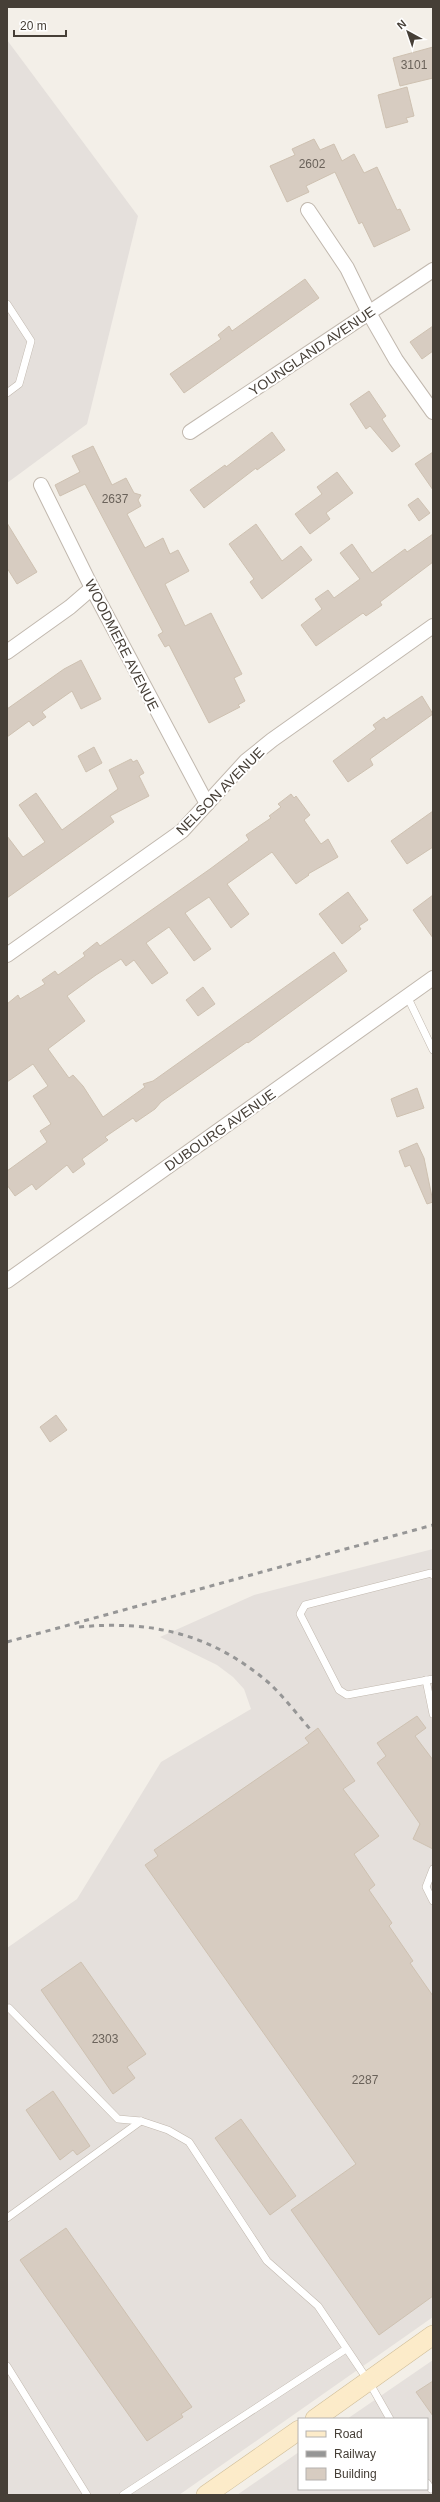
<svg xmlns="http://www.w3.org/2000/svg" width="440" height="2502" font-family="Helvetica,sans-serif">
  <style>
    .industrial { fill: #e5e0dc }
    .building { fill: #d7ccc1; stroke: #cec1b1 }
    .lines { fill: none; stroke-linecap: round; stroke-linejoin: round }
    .lane-casing { stroke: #c1b8ae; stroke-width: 8 }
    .street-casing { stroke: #c1b8ae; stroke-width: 16 }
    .secondary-casing { stroke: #d0be99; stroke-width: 20 }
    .lane { stroke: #fff; stroke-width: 7 }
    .street { stroke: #fff; stroke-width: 14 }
    .secondary { stroke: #fcebc9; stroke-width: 19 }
    .rail { stroke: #969696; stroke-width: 3; stroke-dasharray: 5 5; stroke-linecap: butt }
    .labels { text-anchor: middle; stroke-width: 4; stroke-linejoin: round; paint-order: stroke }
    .number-label { font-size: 12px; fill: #6a625a }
    .street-label { font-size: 14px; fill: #463f37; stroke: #fff }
  </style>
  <rect width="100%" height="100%" fill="#f3efe8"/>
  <!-- industrial -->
  <g class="industrial">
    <polygon points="7,40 138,216 87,424 7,483"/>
    <polygon points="433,1549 433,2317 179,2495 7,2495 7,1948 77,1899 161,1762 251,1709 244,1689 233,1677 217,1665 160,1637 254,1595"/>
    <polygon points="433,2360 433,2495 237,2495 299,2452 299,2489 427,2489 427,2419 347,2419"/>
  </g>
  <!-- building -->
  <g class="building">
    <polygon points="433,47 433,78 400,86 393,58"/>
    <polygon points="407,87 414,116 406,118 408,122 386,128 378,95"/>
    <polygon points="314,139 320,150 334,144 342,161 354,154 364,173 377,167 397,210 400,209 410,230 374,247 362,222 359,224 335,172 306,186 309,192 287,202 270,166 295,155 292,149"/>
    <polygon points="305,279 319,298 184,393 170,374 221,339 218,335 229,326 232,331"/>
    <polygon points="433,326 433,351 422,359 410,342"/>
    <polygon points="369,391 386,416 382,419 400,446 392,452 370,426 366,429 350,404"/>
    <polygon points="272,432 285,450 257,470 256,468 204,508 190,490 225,465 226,467"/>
    <polygon points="93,446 112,485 126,478 134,493 141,495 138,500 141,506 127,514 145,548 163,538 170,554 178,550 189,571 165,584 185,626 211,613 242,674 234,678 245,701 238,705 240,707 209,723 169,645 165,647 158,635 163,632 85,484 60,496 55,485 80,472 72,456"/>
    <polygon points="433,452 433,490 415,464"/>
    <polygon points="337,472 353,493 326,513 330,519 310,534 295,514 322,494 317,487"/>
    <polygon points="418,498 430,513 419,521 408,505"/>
    <polygon points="7,523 37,572 17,584 7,568"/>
    <polygon points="256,524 282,561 301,546 312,560 262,599 250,582 254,579 229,544"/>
    <polygon points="433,534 433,562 380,602 382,605 366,616 363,613 316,646 301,625 322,609 315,599 328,590 334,598 360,579 340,553 352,544 372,573 405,549 407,552"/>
    <polygon points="81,660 101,699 81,709 72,691 42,712 46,717 33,726 29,721 7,737 7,709 64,669"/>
    <polygon points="422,696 433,714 370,759 373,765 348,782 333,761 376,729 373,725 384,717 386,720"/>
    <polygon points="94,747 102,763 86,772 78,756"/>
    <polygon points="131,759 133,762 137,760 144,773 139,776 149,796 110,816 114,822 7,898 7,836 23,857 45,842 19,805 36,793 62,830 118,789 109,770"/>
    <polygon points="291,794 294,798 296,796 310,815 304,820 321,844 328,839 338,857 308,874 309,875 296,884 272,852 227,884 249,914 231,928 209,897 185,913 211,949 194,961 169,927 146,943 168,973 152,984 134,960 126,966 121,959 96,975 67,996 85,1021 48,1049 69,1078 73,1075 83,1086 103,1117 145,1087 143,1084 153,1081 334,952 347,971 248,1043 247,1042 161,1102 155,1109 136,1122 133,1118 105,1137 108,1140 82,1159 85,1164 73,1173 67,1165 36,1190 32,1184 15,1196 7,1185 7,1171 47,1142 40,1131 51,1124 33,1096 48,1086 33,1064 7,1082 7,1004 18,995 20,999 45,984 42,980 55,971 58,975 85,956 83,953 97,942 100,946 210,869 249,840 246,835 271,818 269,816 281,807 278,804"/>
    <polygon points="433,811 433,847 407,864 391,841"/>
    <polygon points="348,892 368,920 359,926 361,929 342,944 319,914"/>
    <polygon points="433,895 433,938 413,910"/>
    <polygon points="203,987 215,1004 198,1016 186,1000"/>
    <polygon points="417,1088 424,1108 397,1117 391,1099"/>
    <polygon points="417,1143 424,1158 433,1202 427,1204 410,1165 405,1167 399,1151"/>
    <polygon points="56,1415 67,1430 50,1442 40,1427"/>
    <polygon points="417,1716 426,1728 415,1736 433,1760 433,1849 413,1839 420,1824 377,1763 386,1756 377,1743"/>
    <polygon points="318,1728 355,1781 343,1789 379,1836 354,1854 375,1885 369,1890 392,1923 389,1926 413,1961 410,1963 433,1996 433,2296 379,2335 291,2210 356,2164 145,1865 158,1856 154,1850 309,1743 305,1738"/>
    <polygon points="81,1962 146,2054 127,2067 135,2078 113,2094 41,1990"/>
    <polygon points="53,2091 90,2146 77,2155 73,2150 60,2160 26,2110"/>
    <polygon points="241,2119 296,2196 270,2215 215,2138"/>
    <polygon points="66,2228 192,2407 181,2414 183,2417 147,2441 20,2260"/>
    <polygon points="433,2381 433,2416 416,2392"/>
  </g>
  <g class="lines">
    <defs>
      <g id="lane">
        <polyline points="7,304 31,341 19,384 7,393"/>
        <polyline points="407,996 433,1050"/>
        <polyline points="433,1575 431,1573 305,1605 300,1614 339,1690 347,1695 433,1679"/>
        <polyline points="426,1680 433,1714"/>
        <polyline points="433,1869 426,1887 433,1901"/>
        <polyline points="9,2008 118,2119 141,2121 168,2130 189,2142 267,2261 318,2306 369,2382 390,2419"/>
        <polyline points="7,2218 141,2121"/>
        <polyline points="7,2366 87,2495"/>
        <polyline points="427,2483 431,2489"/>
        <polyline points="123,2495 346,2349"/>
      </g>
      <g id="street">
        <polyline points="308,210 347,268 369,313 396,360 433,412"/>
        <polyline points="190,432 433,270"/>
        <polyline points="41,485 92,588 207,804"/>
        <polyline points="7,652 70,607 92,588"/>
        <polyline points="7,955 182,831 246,761 272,740 433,626"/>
        <polyline points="7,1281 433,978"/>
      </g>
      <g id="secondary">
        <polyline points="315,2419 433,2335"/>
        <polyline points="206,2495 299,2430"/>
      </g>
    </defs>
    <!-- lane casing -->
    <use href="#lane" class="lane-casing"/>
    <!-- street casing -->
    <use href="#street" class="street-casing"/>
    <!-- secondary casing -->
    <use href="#secondary" class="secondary-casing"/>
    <!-- lane -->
    <use href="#lane" class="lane"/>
    <!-- street -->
    <use href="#street" class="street"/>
    <!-- secondary -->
    <use href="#secondary" class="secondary"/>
    <!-- rail -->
    <g class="rail">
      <path d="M79 1627C152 1620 212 1634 269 1683 284 1697 297 1714 310 1729"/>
      <polyline points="7,1642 433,1525"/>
    </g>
  </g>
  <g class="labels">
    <!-- number labels -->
    <g class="number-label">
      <text x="414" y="69">3101</text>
      <text x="312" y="168">2602</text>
      <text x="115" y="503">2637</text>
      <text x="105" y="2043">2303</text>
      <text x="365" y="2084">2287</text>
    </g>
    <!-- street labels -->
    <g class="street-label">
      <text transform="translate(312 351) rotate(-34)" y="5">YOUNGLAND AVENUE</text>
      <text transform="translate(122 645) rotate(63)" y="5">WOODMERE AVENUE</text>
      <text transform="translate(220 791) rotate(-45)" y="5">NELSON AVENUE</text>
      <text transform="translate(220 1130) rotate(-35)" y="5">DUBOURG AVENUE</text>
    </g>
  </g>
  <!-- border -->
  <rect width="440" height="2502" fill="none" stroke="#463f37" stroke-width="16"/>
  <!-- legend -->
  <rect x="298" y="2418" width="130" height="72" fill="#ffffff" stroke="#b5b2af"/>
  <rect x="306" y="2431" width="20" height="6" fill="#fcebc9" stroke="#b5b2af"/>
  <text x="334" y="2438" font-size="12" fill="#463f37">Road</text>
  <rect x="306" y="2451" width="20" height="6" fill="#969696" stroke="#b5b2af"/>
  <text x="334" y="2458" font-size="12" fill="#463f37">Railway</text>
  <rect x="306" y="2468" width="20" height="12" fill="#d7ccc1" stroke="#b5b2af"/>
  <text x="334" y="2478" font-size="12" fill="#463f37">Building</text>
  <!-- north arrow -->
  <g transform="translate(408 32) rotate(320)" stroke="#ffffff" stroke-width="3" paint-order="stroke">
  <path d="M0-3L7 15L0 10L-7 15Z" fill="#463f37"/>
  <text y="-6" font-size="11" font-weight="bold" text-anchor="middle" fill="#463f37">N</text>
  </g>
  <!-- scale -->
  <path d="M14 30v6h52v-6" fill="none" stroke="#463f37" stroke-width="2"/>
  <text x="20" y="30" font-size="12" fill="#463f37" stroke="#ffffff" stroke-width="3" paint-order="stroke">20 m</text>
</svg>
